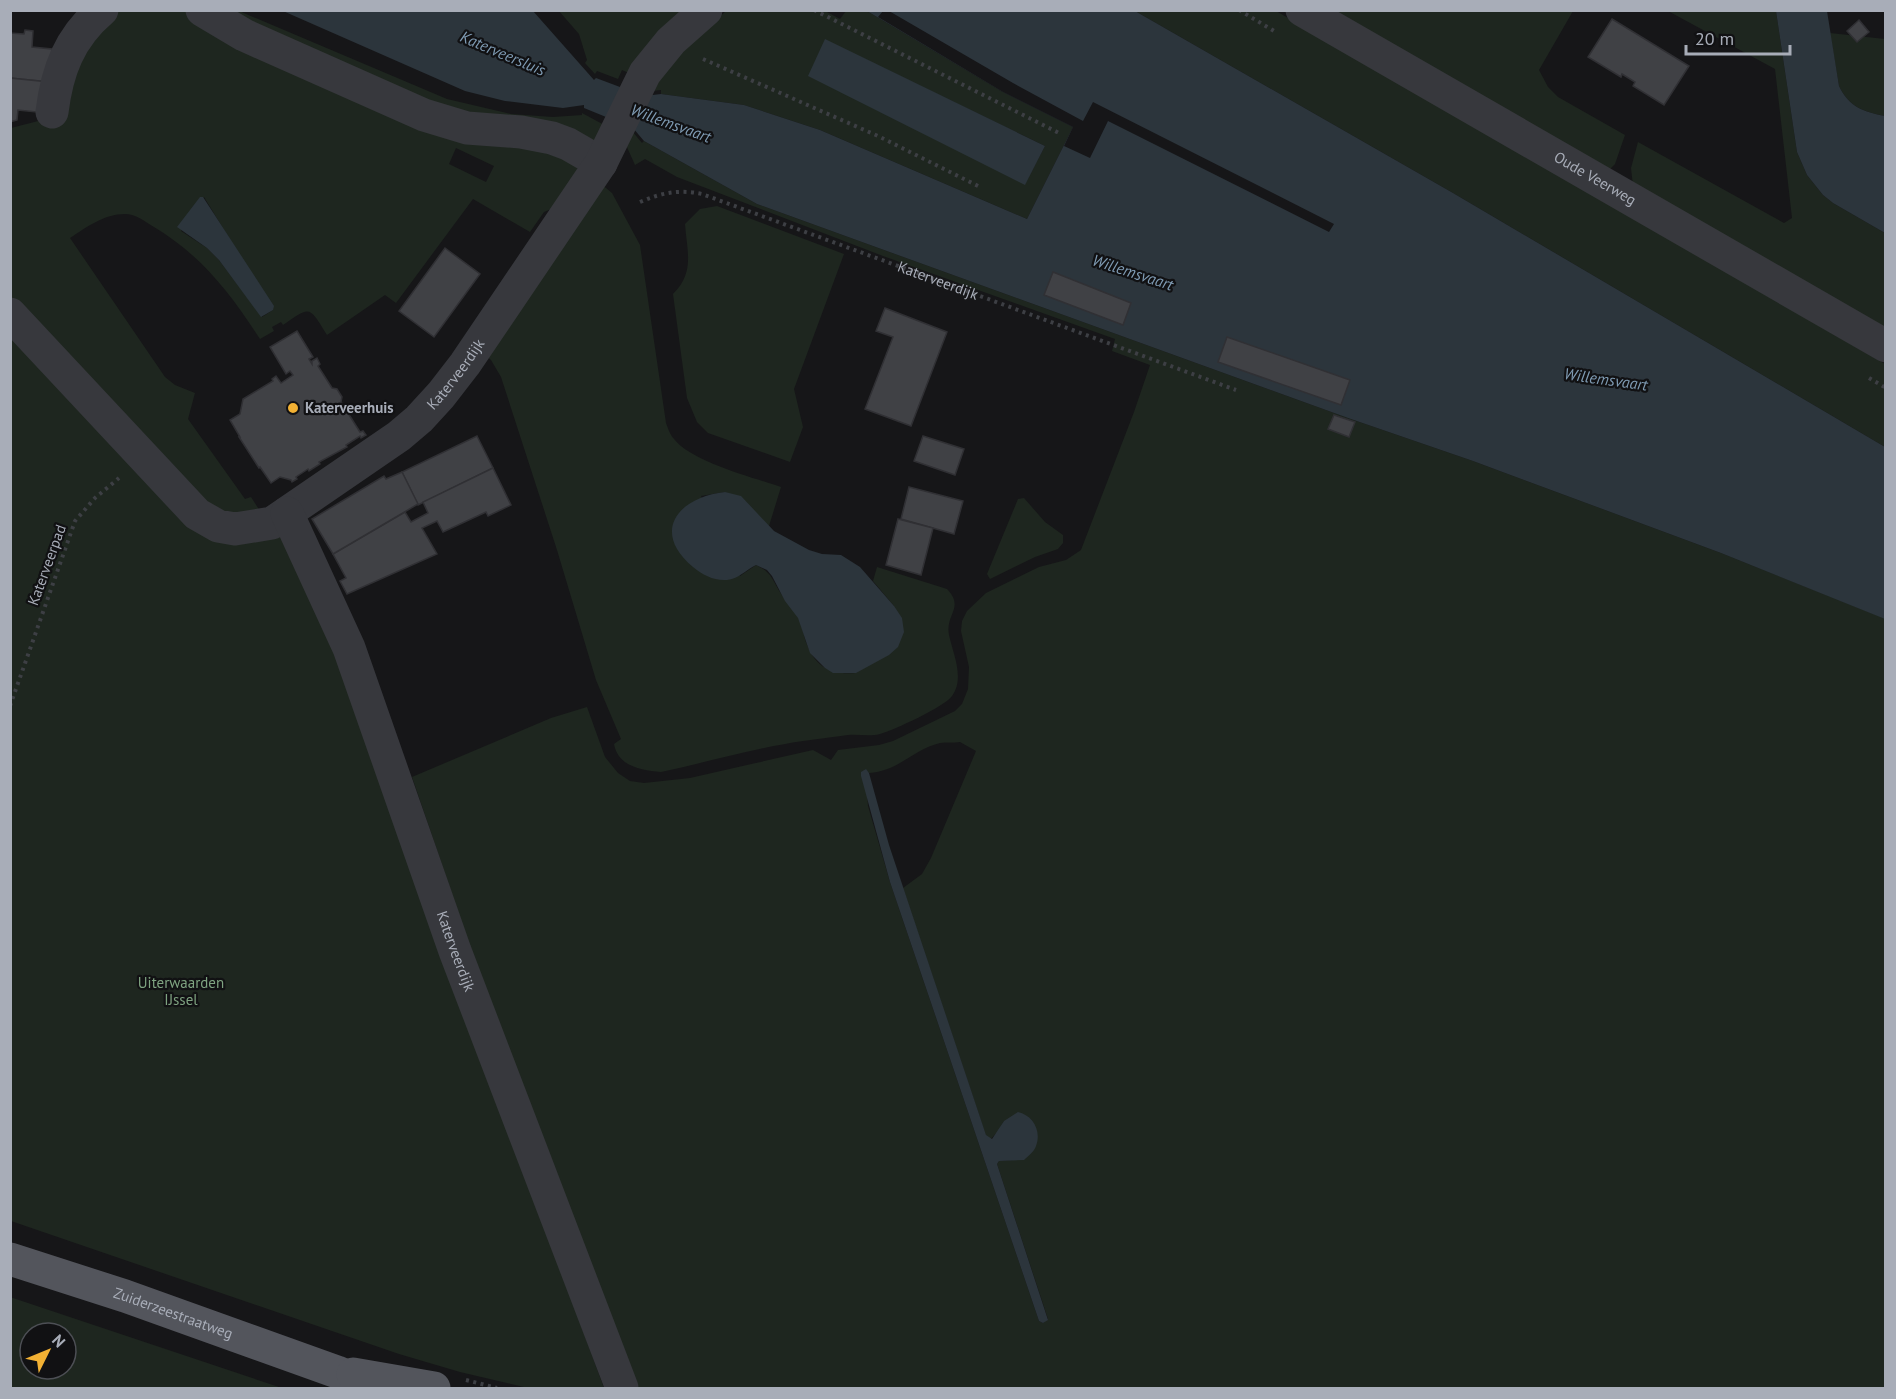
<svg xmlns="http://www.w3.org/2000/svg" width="1896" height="1399" font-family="'PT Sans',sans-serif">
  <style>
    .green { fill: #1e261f; fill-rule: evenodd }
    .water { fill: #2c353c }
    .pier { fill: #161618 }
    .building { fill: #404145; stroke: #303034; stroke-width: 1.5 }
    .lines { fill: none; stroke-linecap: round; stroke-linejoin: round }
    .path { stroke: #3d3f44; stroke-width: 4; stroke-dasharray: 3 4.5; stroke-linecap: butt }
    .minor { stroke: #37383d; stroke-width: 33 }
    .major { stroke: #53555c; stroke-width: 33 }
    .poi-dot { fill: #f2b134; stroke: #111113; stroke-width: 2 }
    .labels { text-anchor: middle; stroke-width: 4.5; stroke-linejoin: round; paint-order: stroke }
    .street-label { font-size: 15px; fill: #a8adb8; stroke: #111113 }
    .poi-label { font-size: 15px; font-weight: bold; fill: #a8adb8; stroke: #111113; text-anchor: start }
    .park-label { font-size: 15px; fill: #7fa381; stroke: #111113 }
    .water-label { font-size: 16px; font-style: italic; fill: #7f9bb3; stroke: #111113 }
  </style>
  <rect width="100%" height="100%" fill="#161618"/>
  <!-- green -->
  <g class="green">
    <path d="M112 11H189L509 140 577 164V172L556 207 544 212 530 232 473 199 396 303 385 295 327 335C309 306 311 305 283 325L281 322 272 327 274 331 260 339C230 293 202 256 154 227 144 221 136 214 125 214 104 214 87 227 70 238L165 377 175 385 195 393 188 419 245 499 251 497 262 514 215 511 11 300V128L42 120ZM456 148 494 166 486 182 449 164ZM204 197 273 310 262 317 219 260 207 248 181 231Z"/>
    <polygon points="215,11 239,11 447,99 511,114 553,117 582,115 582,113 608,127 599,143 477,122"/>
    <polygon points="559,11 685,11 631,74 622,70 618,79 597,71 595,74 585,63 587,60 579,34"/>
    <path d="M726 11H825L840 19 846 11H867L1003 92 1073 127 1027 219 820 130 744 105 661 94V90L644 92 648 83ZM825 40 1045 146 1025 184Z"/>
    <polygon points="1135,11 1276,11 1885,364 1885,447 1453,193"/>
    <polygon points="1329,11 1573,11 1539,70 1548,87 1558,97 1625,135 1615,164 1610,169"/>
    <polygon points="1668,11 1776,11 1797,152 1807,175 1823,195 1833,203 1885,233 1885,333 1633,186 1631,168 1638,142 1784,223 1792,218 1775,69"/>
    <path d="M1830 33 1885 39V116C1864 112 1849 107 1839 86Z"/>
    <path d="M632 131 642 143 644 141 757 204 1348 418 1473 461 1721 553 1886 619 1885 1388H638L538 1145 412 777 551 718 587 707 605 757 618 773 630 781 644 783 690 778 813 750 831 760 838 750 879 745 893 741 955 711 962 704 968 689 969 667 961 631 962 621 967 611 986 593 1039 567 1066 560 1081 550 1134 412 1150 365 1112 351 1115 339 883 256 677 177 645 159 635 165 626 145ZM960 742 976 751 931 858 922 874 903 888 986 1136 990 1140 999 1130 1004 1121 1013 1160 999 1161 997 1164 1048 1319 1043 1323 1039 1321 890 882 868 806 865 769 869 773C899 771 914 749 940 743 946 742 954 743 960 742Z"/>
    <path d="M600 183 612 193 640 245 666 423C668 428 670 435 674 439 692 462 752 477 781 487L769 526 725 492 701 496 740 576 756 565C772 573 771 578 780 592 786 602 794 609 799 619 803 626 803 634 806 642 815 667 830 675 856 673L894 606 873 581 877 567 947 589C965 608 945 614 949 635 953 654 965 678 952 696 944 707 894 730 880 734 869 737 859 734 848 735 833 737 818 739 803 741 755 748 708 762 661 772 642 770 618 767 614 744L621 739 596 680 557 550 501 377 491 360 484 354Z"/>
    <path d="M717 206 844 254 794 389 803 427 790 462 708 433 697 422 687 398 673 294C695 272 687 252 685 224L700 209Z"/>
    <polygon points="11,326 186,514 278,536 285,541 318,607 604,1388 528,1388 460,1372 399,1354 11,1221"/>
    <polygon points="1024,498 1045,522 1063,535 1063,543 1058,549 1035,557 990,579 987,574 1018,499"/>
    <path d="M10 1297 282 1388H11ZM30 1333H66V1369H30Z"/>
  </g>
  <!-- water -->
  <g class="water">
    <polygon points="283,11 533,11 594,80 596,78 644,96 661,94 744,105 820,130 1027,219 1073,127 1003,92 867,11 1135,11 1453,193 1885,447 1885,619 1721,553 1473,461 1348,418 757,204 644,141 633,128 584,108 584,105 563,108 505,101 465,91"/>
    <path d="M1776 11H1827L1839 86C1849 107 1864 112 1885 116V233L1833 203 1823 195 1807 175 1797 152Z"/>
    <polygon points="825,39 1045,146 1025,185 808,76"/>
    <polygon points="200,197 203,197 274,306 273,310 261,317 219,260 207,248 177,227"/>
    <path d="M725 492 741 496 774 531 809 550 822 554 841 555 860 567 894 606 902 618 904 632 898 647 889 655 856 673H833L825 668 810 653 798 618 785 601 772 576 767 570 756 565C746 570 738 579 727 580 714 581 703 575 693 567 650 531 679 497 725 492Z"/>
    <path d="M866 769 869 773 889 845 986 1135 992 1139 1004 1121 1018 1112C1032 1115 1042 1130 1036 1146 1034 1152 1028 1156 1024 1160L999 1161 997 1164 1048 1320 1043 1323 1039 1321 890 882 861 776V772Z"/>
  </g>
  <!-- pier -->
  <polygon class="pier" points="883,11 889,11 1013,83 1083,121 1093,102 1334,224 1329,232 1108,121 1090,158 1064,146 1073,127 1003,92 878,17"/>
  <!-- building -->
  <g class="building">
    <polygon points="1612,19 1689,66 1664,105 1633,86 1635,82 1622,74 1621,77 1588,57"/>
    <polygon points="1859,20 1869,32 1857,42 1847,31"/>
    <polygon points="25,30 33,31 32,47 52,49 49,82 10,78 10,33 24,34"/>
    <polygon points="10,78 49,82 46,113 18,110 17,120 10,122"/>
    <polygon points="445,248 480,274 434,337 399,311"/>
    <polygon points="1053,272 1131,303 1123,325 1044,295"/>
    <polygon points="885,308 947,332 911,426 865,409 893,337 876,331"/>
    <polygon points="297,331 313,357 309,359 312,364 312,361 317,358 320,364 318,366 332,388 337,389 342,397 341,402 360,432 363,431 366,435 361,438 360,436 346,445 347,447 319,462 320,464 309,471 308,469 296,477 297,479 292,482 291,480 280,477 271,483 260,467 259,468 239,437 240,437 230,420 240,414 243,399 273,381 272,379 276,376 281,383 293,375 290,371 286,374 270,347"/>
    <polygon points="1227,337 1350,380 1341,405 1218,362"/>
    <polygon points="1334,415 1355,422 1349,437 1328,429"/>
    <polygon points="477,436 493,468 418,505 402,472"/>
    <polygon points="923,436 964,449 955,475 914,461"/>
    <polygon points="493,468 511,505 488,516 486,512 443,532 437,521 422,528 437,554 347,594 340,581 346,578 333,554 405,512 411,522 428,513 423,502"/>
    <polygon points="402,472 418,504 333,554 312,519 384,476 386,479"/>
    <polygon points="909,487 963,501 954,534 901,519"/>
    <polygon points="898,519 933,528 921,575 886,565"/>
  </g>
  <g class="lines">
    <!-- path -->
    <g class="path">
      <polyline points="814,10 1061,134"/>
      <polyline points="1239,10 1274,31"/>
      <polyline points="703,59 878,136 980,187"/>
      <path id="s1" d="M640 202C661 193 679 189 702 194L1236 390"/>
      <polyline points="1869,378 1886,388"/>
      <polyline points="10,706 75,521 95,498 119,478"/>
      <polyline points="466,1380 497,1388"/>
    </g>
    <!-- minor -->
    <g class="minor">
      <polyline points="202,10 244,35 424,115 467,128 521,132 552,138 568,144 601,163"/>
      <path id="s2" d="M1302 10 1886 346"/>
      <path d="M52 112C57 71 69 38 102 10"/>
      <path id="s3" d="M10 314 197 514 218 526 235 529 272 523 399 436 419 419 441 395 465 364 601 163 645 73 671 41 706 10"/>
      <path id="s4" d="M287 513 349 648 455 951 622 1388"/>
    </g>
    <!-- major -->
    <g class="major">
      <path id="s5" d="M10 1259 125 1296 337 1372 374 1388"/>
      <polyline points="353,1374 434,1388"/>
    </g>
  </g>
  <!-- markers -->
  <circle class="poi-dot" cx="293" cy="408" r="6"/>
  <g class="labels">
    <!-- street labels -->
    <g class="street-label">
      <text dy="5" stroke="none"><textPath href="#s2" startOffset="338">Oude Veerweg</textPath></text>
      <text dy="5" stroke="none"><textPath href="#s1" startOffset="315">Katerveerdijk</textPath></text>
      <text dy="5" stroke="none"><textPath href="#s3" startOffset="591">Katerveerdijk</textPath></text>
      <text transform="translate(47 565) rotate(-70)" y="5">Katerveerpad</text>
      <text dy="5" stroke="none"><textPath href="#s4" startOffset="470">Katerveerdijk</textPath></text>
      <text dy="5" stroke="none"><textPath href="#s5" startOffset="172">Zuiderzeestraatweg</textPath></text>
    </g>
    <!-- poi labels -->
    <g class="poi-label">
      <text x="305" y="413">Katerveerhuis</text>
    </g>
    <!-- park labels -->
    <g class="park-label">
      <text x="181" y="988">Uiterwaarden<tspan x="181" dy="17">IJssel</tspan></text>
    </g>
    <!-- water labels -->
    <g class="water-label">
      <text transform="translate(503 53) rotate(23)" y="6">Katerveersluis</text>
      <text transform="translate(671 123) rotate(20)" y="6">Willemsvaart</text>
      <text transform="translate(1133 272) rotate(18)" y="6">Willemsvaart</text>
      <text transform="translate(1606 379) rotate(8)" y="6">Willemsvaart</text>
    </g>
  </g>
  <!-- border -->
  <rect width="1896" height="1399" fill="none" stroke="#a8adb8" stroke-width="24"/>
  <!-- north arrow -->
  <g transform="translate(48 1351) rotate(47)"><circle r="28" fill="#111113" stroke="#4d4f55" stroke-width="1.5"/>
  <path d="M0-4.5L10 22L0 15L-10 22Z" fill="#f2b134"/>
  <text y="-9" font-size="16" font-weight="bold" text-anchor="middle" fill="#a8adb8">N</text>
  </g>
  <!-- scale -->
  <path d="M1686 45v9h104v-9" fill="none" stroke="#a8adb8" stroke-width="3"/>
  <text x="1695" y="45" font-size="18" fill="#a8adb8" stroke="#111113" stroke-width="4.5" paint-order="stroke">20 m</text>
</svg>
